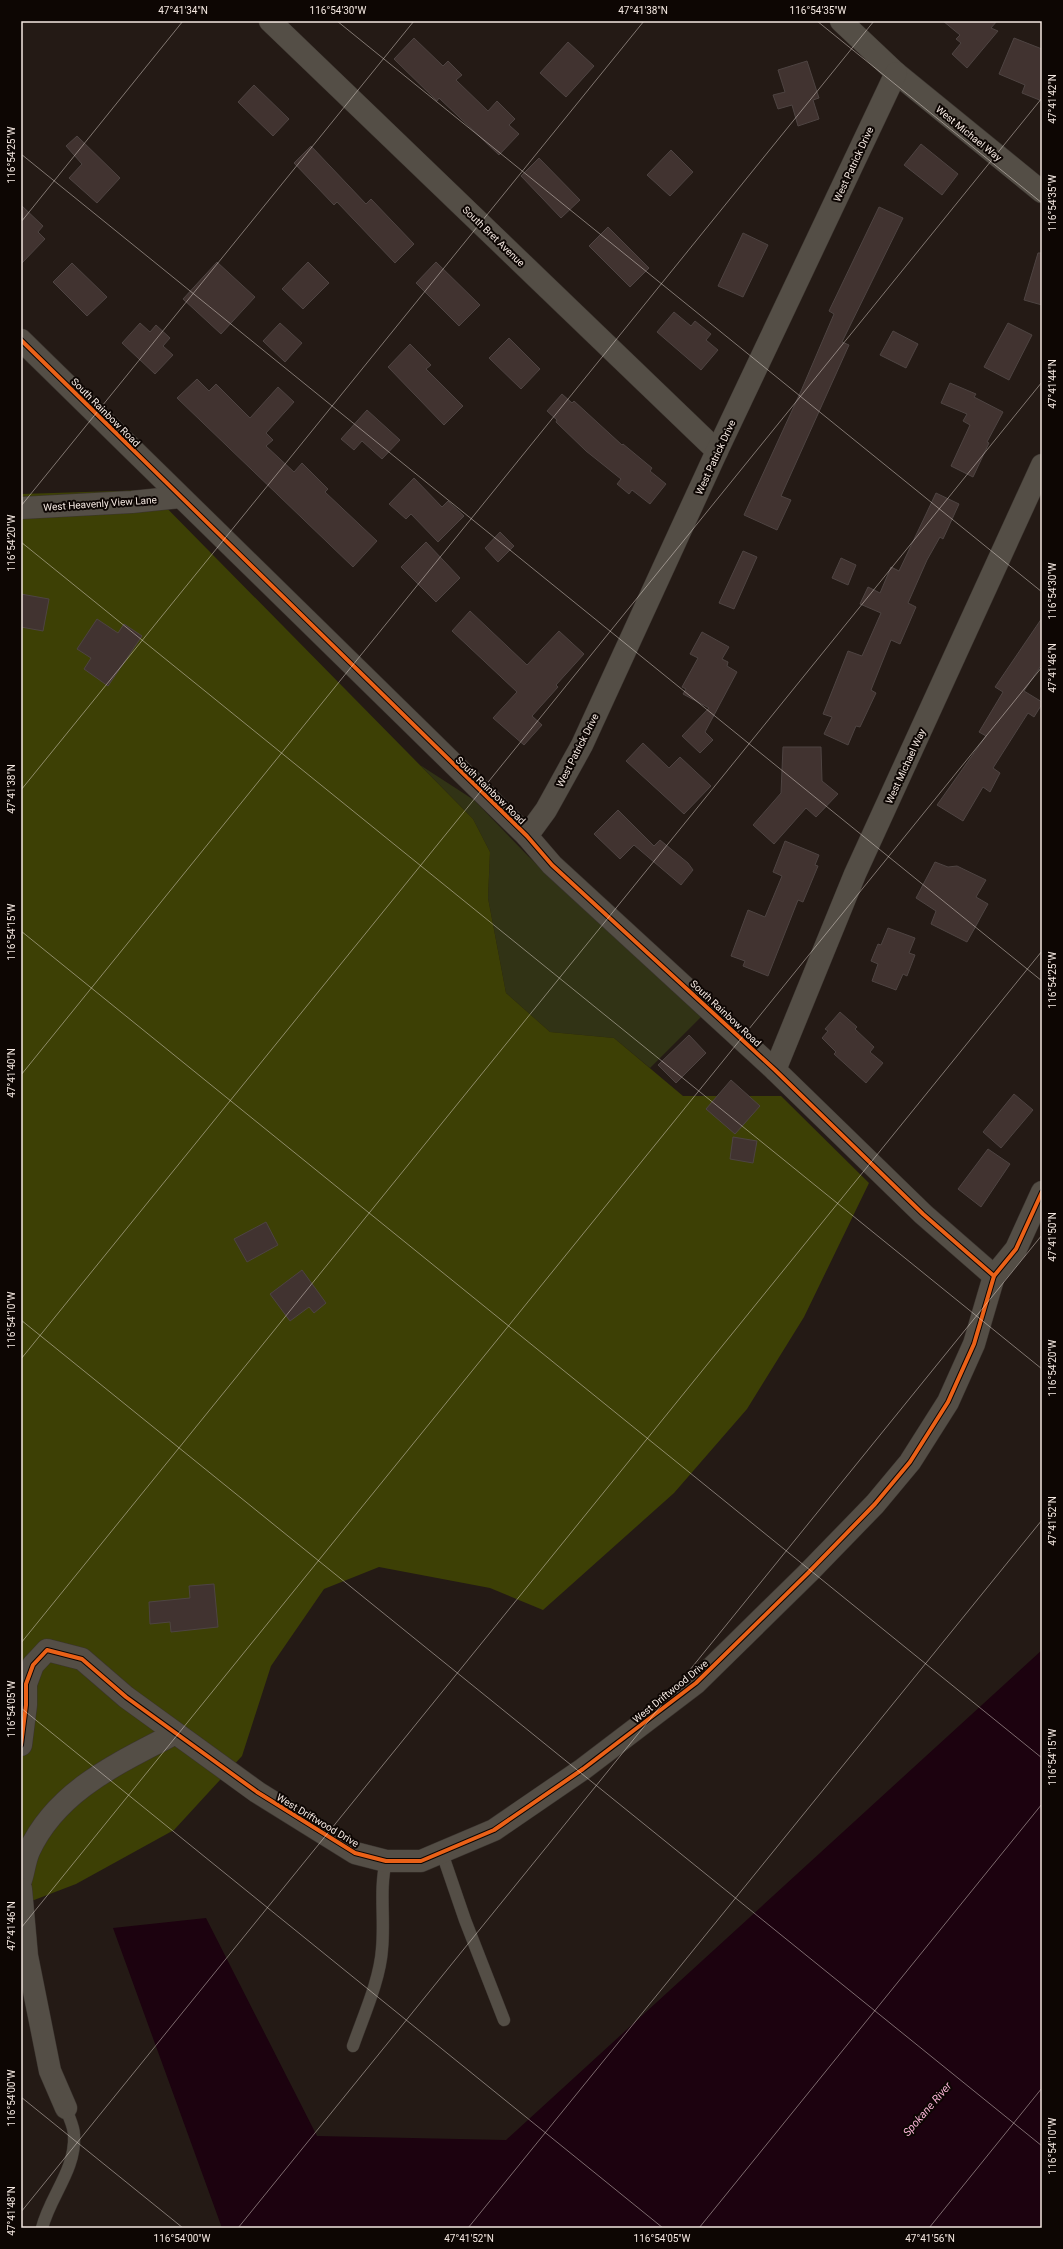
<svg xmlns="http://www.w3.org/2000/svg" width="1063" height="2249" font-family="Roboto,sans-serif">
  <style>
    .green { fill: #313315 }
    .forest { fill: #3d4005 }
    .water { fill: #1c020f }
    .building { fill: #413330; stroke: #4e4442 }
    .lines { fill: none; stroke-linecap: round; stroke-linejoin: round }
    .lane-casing { stroke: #3b342f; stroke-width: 13 }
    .street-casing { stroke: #3b342f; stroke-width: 23 }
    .lane { stroke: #544e46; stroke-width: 12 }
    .street { stroke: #544e46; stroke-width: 22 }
    .cycleway-casing { stroke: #0d0603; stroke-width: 6 }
    .cycleway { stroke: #ea6118; stroke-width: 4 }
    .ticks { fill: none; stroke: #f5e9e2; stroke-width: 1; stroke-opacity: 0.45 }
    .labels { text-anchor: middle; stroke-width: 4; stroke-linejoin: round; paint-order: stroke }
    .street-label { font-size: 10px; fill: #f5e9e2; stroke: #0d0603 }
    .water-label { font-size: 11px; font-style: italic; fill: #fcb6d8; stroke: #0d0603 }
    .neatline { fill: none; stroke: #f5e9e2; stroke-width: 1.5 }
    .ticks-label { font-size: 10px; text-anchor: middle; fill: #f5e9e2 }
  </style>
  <rect width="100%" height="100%" fill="#241a15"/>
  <!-- green -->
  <polygon class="green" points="420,765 474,800 528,856 701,1017 650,1068 614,1038 550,1032 506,993 488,898 490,852 473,819"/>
  <!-- forest -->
  <polygon class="forest" points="149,490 473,819 490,852 488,898 506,993 550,1032 614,1038 683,1096 781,1096 869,1183 804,1317 747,1409 674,1493 543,1610 490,1588 379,1567 324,1589 271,1666 242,1756 174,1830 76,1884 21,1905 21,494"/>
  <!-- water -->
  <polygon class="water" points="1042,1650 1042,2228 222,2228 113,1928 206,1918 317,2136 506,2140"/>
  <!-- building -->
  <g class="building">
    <polygon points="943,21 997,21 991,28 998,31 967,68 952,54 961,43 956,39 960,35"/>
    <polygon points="414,38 443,66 448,61 462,75 456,80 488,111 497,101 515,119 509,125 519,134 499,155 439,98 437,101 394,59"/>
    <polygon points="1014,38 1042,49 1042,101 1022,93 1025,85 999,74"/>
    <polygon points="568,42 594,66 566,97 540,73"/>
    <polygon points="807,61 819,98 813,100 819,119 798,126 792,105 778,109 773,95 785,92 778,70"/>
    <polygon points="254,85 289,119 273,136 238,102"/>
    <polygon points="77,136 120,178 97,203 69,178 82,164 66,146"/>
    <polygon points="921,144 958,174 942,195 904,165"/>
    <polygon points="311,146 366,204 371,199 414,244 395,263 337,202 334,205 294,163"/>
    <polygon points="671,150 693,172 670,196 647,175"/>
    <polygon points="539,158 580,200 561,218 521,176"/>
    <polygon points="21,205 43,226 38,232 45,239 21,264"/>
    <polygon points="879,207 903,218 842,342 849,345 781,496 791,500 777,530 744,515 801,391 834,314 829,311"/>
    <polygon points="608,227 649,268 630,287 589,246"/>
    <polygon points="743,233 768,245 743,297 718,286"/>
    <polygon points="1038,253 1042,253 1042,305 1024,300"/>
    <polygon points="217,262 255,297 221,334 183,299"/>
    <polygon points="308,262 329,283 303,309 282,289"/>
    <polygon points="436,262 480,305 459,326 416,283"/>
    <polygon points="72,263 107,297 87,316 53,282"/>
    <polygon points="674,312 691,326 695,321 711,334 706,340 718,350 701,370 657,332"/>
    <polygon points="140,323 150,332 156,325 170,338 163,346 173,355 155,374 122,343"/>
    <polygon points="280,323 302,343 285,362 263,341"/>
    <polygon points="1008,323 1032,335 1009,380 984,367"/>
    <polygon points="893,331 918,344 906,368 880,355"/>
    <polygon points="509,338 540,369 521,389 489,358"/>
    <polygon points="410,344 431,365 426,369 463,406 444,425 388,367"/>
    <polygon points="197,379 209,391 216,384 250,418 278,387 294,402 266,433 273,440 266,446 294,472 302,463 328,489 325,492 377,541 353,567 177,398"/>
    <polygon points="950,383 976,394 974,397 1003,412 987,442 989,443 973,477 951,466 970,425 963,421 967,414 941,403"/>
    <polygon points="562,394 572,403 574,401 622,445 623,444 652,468 650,471 666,484 650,504 632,490 629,494 617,484 621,479 586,451 556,422 557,420 547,411"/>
    <polygon points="367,410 400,440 382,459 362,441 354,450 341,439"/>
    <polygon points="414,478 442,507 448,501 464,516 438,542 411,514 406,519 389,504"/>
    <polygon points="936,493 959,504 943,539 940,537 927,560 908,603 916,607 900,644 891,640 871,690 876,693 860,727 856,726 848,745 824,734 832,717 823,714 848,651 862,656 881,613 860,604 868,587 880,593 891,567 899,571"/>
    <polygon points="500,532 514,546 498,562 485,548"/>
    <polygon points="426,542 460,578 436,602 401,567"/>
    <polygon points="743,551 757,557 734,609 719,603"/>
    <polygon points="841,558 856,565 848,585 832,578"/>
    <polygon points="21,594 49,599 43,631 21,627"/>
    <polygon points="470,611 527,665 559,631 584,654 556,685 558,687 532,716 542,725 524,745 493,718 517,692 452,631"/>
    <polygon points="1042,618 1042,664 1024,691 1042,702 1042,704 1034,717 1028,713 993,768 1000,773 990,792 983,787 963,821 937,805 986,736 979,732 1003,692 995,687"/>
    <polygon points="97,619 118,633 124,624 142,636 108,686 84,669 91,658 77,649"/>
    <polygon points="702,632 729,647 722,659 728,662 727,666 737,672 705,732 713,740 700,753 682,736 709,708 683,694 686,689 682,687 698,658 690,654"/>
    <polygon points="643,743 669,768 680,757 711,786 684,814 626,761"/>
    <polygon points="783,747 821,747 822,781 838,794 816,817 806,808 774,844 753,825 781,793"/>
    <polygon points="618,810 654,846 660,840 688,863 693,870 681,885 634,845 620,859 594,834"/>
    <polygon points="785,841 819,855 815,865 818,866 803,902 798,900 768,976 743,966 745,961 731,956 748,910 765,917 782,876 773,872"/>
    <polygon points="935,862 948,867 957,866 986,880 976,897 988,904 967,942 931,924 936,911 916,898"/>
    <polygon points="888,928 915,938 909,953 915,955 907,976 903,974 896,990 872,981 878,964 871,961 878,944 881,945"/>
    <polygon points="840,1012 857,1027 855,1029 874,1047 870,1052 883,1063 866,1083 834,1054 836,1052 822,1038 828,1031 825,1029"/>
    <polygon points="689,1035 706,1053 676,1083 658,1065"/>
    <polygon points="731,1080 760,1106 735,1134 706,1109"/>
    <polygon points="1014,1094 1033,1110 1001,1148 983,1132"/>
    <polygon points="733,1137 757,1141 753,1163 730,1159"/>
    <polygon points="988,1149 1010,1164 981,1207 958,1189"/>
    <polygon points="266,1222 278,1245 247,1262 234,1239"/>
    <polygon points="302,1270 326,1303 314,1313 309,1307 290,1321 270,1294"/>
    <polygon points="214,1584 218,1627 171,1632 170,1622 150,1624 149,1602 190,1598 189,1586"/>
  </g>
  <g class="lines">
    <defs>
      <g id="lane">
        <polyline points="442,1853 465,1920 504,2020"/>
        <path d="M353 2046C363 2017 380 1980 382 1949 385 1919 379 1890 386 1861"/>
        <path d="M42 2228C50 2196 76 2170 74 2135 74 2126 68 2116 66 2108"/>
      </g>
      <g id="street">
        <polyline points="270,21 717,451"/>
        <polyline points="841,21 896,73 1042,192"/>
        <polyline points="21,340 527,836 552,865 775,1070 923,1214 994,1276"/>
        <polyline points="21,508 132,502 180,497"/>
        <polyline points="527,836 546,810 582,745 717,451 896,73"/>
        <polyline points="775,1070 855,874 1042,465"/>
        <polyline points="21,1745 26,1705 26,1684 33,1665 47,1650 82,1659 126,1697 257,1792 355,1853 386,1861 421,1861 494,1830 583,1769 696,1683 808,1573 875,1504 910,1462 948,1402 974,1344 994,1276 1016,1249 1042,1192"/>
        <path d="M21 1880C24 1871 25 1860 29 1851 57 1790 119 1763 174 1734"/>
        <polyline points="21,1889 27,1956 50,2071 66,2108"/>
      </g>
    </defs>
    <!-- lane casing -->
    <use href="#lane" class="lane-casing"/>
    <!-- street casing -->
    <use href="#street" class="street-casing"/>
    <!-- lane -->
    <use href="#lane" class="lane"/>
    <!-- street -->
    <use href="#street" class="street"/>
    <defs>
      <g id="cycleway">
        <polyline points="21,340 527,836 552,865 775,1070 923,1214 994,1276"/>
        <polyline points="21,1745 26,1705 26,1684 33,1665 47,1650 82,1659 126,1697 257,1792 355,1853 386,1861 421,1861 494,1830 583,1769 696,1683 808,1573 875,1504 910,1462 948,1402 974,1344 994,1276 1016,1249 1042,1192"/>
      </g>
    </defs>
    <!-- cycleway casing -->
    <use href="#cycleway" class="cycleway-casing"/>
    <!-- cycleway -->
    <use href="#cycleway" class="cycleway"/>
  </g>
  <!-- ticks -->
  <path class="ticks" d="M337 21 1042 592M817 21 1042 203M21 154 1042 981M21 222 183 21M21 506 414 21M21 542 1042 1369M21 790 644 21M21 931 1042 1758M21 1075 874 21M21 1320 1042 2146M21 1359 1042 98M21 1643 1042 382M21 1708 663 2228M21 1928 1042 667M21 2097 183 2228M21 2212 1042 951M238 2228 1042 1235M468 2228 1042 1520M699 2228 1042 1804M929 2228 1042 2088"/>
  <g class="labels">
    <!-- street labels -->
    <g class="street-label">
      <text transform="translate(969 133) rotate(39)" y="4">West Michael Way</text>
      <text transform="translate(853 164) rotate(-65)" y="4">West Patrick Drive</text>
      <text transform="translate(494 236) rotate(44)" y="4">South Bret Avenue</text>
      <text transform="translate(106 412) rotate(45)" y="4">South Rainbow Road</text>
      <text transform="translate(715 457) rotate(-65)" y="4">West Patrick Drive</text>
      <text transform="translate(100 503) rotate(-4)" y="4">West Heavenly View Lane</text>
      <text transform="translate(577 750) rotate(-63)" y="4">West Patrick Drive</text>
      <text transform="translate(905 766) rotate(-65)" y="4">West Michael Way</text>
      <text transform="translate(491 790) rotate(44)" y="4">South Rainbow Road</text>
      <text transform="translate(726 1013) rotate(43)" y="4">South Rainbow Road</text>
      <text transform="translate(670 1691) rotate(-39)" y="4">West Driftwood Drive</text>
      <text transform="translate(318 1820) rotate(31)" y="4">West Driftwood Drive</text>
    </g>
    <!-- water labels -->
    <g class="water-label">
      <text transform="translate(927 2109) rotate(-49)" y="4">Spokane River</text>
    </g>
  </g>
  <!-- border -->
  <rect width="1063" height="2249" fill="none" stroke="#0d0603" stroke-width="44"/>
  <rect x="22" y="22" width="1019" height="2205" class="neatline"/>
  <g class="ticks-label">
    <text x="183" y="14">47°41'34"N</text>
    <text x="338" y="14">116°54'30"W</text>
    <text x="643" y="14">47°41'38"N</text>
    <text x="818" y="14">116°54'35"W</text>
    <text transform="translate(1052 99) rotate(-90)" y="4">47°41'42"N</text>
    <text transform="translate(11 155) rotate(-90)" y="4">116°54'25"W</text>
    <text transform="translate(1052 203) rotate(-90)" y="4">116°54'35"W</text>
    <text transform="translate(1052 384) rotate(-90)" y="4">47°41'44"N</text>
    <text transform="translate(11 543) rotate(-90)" y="4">116°54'20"W</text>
    <text transform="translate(1052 591) rotate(-90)" y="4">116°54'30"W</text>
    <text transform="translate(1052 668) rotate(-90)" y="4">47°41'46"N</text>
    <text transform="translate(11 789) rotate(-90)" y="4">47°41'38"N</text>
    <text transform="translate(11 932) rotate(-90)" y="4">116°54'15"W</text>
    <text transform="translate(1052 980) rotate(-90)" y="4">116°54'25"W</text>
    <text transform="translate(11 1073) rotate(-90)" y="4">47°41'40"N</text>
    <text transform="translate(1052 1237) rotate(-90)" y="4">47°41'50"N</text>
    <text transform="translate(11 1320) rotate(-90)" y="4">116°54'10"W</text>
    <text transform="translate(1052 1368) rotate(-90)" y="4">116°54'20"W</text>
    <text transform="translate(1052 1521) rotate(-90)" y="4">47°41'52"N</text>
    <text transform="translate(11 1709) rotate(-90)" y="4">116°54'05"W</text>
    <text transform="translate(1052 1757) rotate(-90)" y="4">116°54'15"W</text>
    <text transform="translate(11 1926) rotate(-90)" y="4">47°41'46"N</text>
    <text transform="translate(11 2098) rotate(-90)" y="4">116°54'00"W</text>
    <text transform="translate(1052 2146) rotate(-90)" y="4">116°54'10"W</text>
    <text transform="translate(11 2211) rotate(-90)" y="4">47°41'48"N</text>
    <text x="182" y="2242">116°54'00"W</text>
    <text x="469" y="2242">47°41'52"N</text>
    <text x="662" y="2242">116°54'05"W</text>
    <text x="930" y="2242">47°41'56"N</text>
  </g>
</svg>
